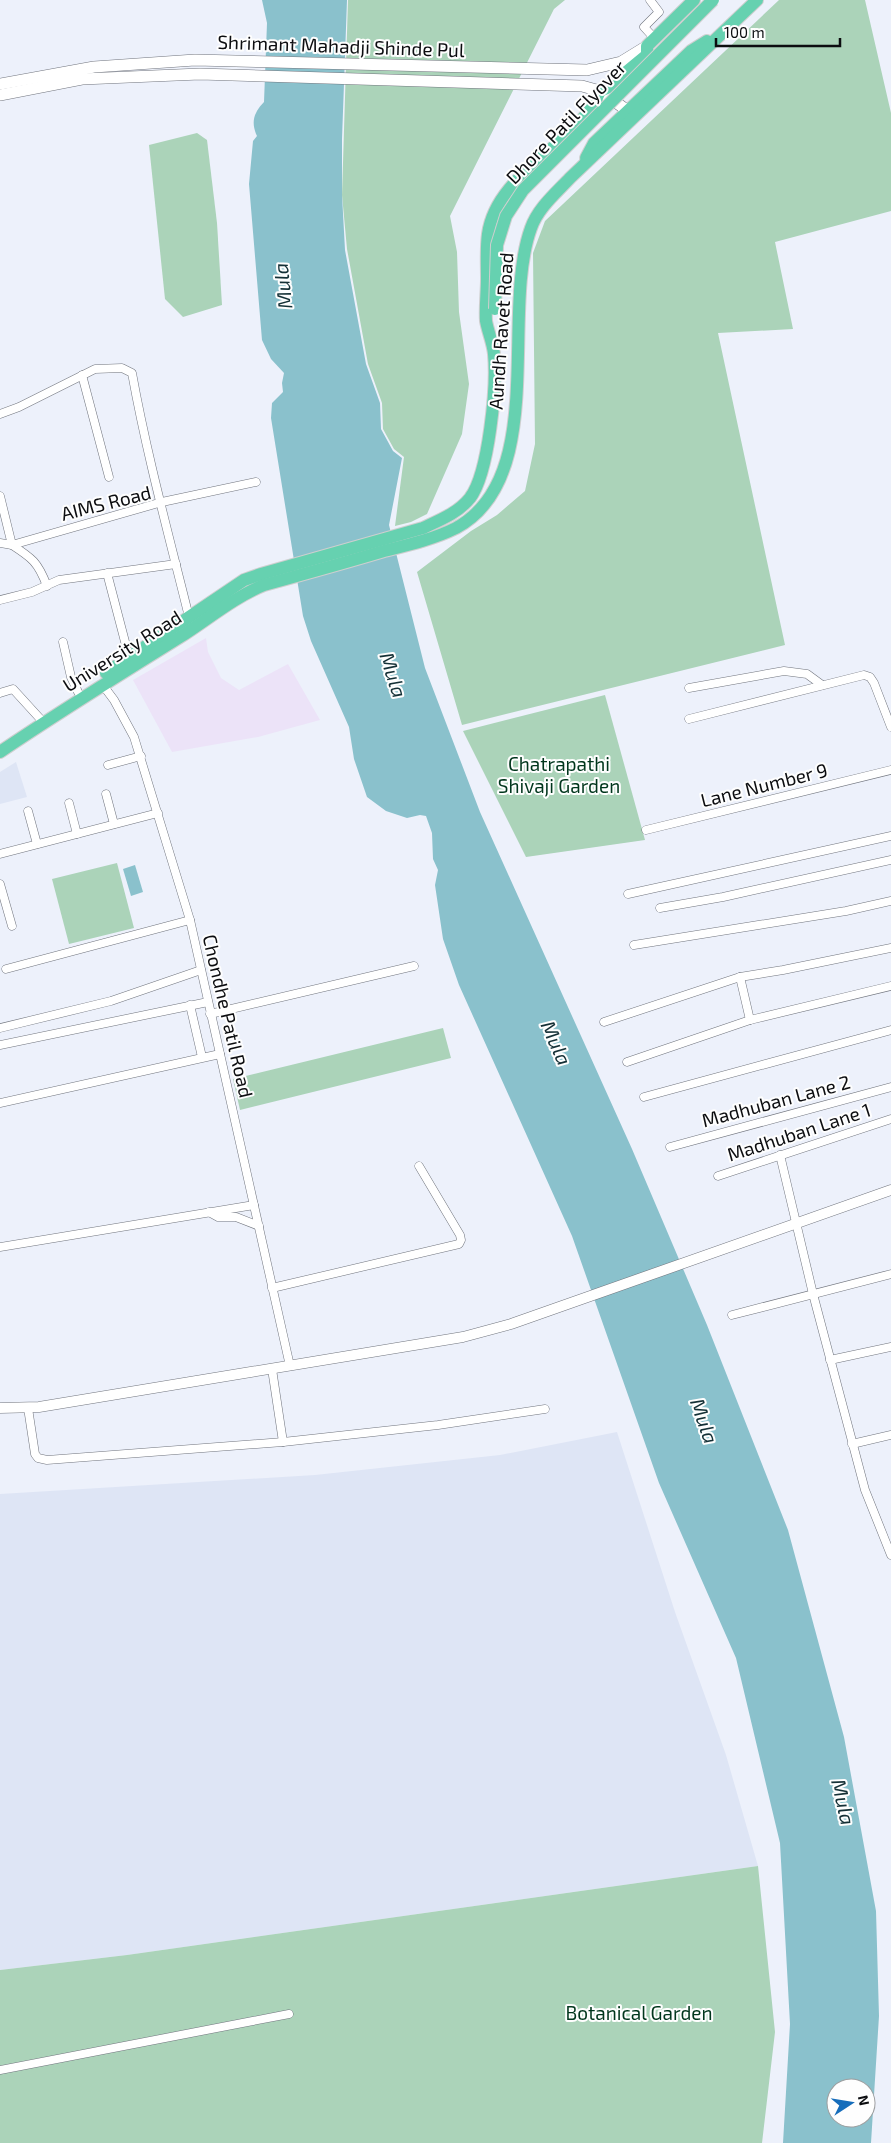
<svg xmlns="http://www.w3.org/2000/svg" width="891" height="2143" font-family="'Exo 2',sans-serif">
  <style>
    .industrial { fill: #ece3f8 }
    .built { fill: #dee5f5 }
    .green { fill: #abd3b9 }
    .water { fill: #8ac1cc; fill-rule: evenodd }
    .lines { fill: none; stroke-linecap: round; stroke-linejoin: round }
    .minor-casing { stroke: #71757e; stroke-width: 9 }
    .tertiary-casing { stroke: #71757e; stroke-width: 11 }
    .secondary-casing { stroke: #71757e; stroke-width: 12 }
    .primary-casing { stroke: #cecfcf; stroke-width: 14 }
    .minor { stroke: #fff; stroke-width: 8 }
    .tertiary { stroke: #fff; stroke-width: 10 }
    .secondary { stroke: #fff; stroke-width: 11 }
    .primary { stroke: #66d1b0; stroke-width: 12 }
    .primary-bridge-casing { stroke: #cecfcf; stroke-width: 14; stroke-linecap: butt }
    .primary-bridge { stroke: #66d1b0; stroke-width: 12 }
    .labels { text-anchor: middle; stroke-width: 4; stroke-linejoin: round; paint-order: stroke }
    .street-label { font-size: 19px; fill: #0c0d10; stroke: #fefefe }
    .park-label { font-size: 19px; fill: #00361c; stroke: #fefefe }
    .water-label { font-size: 20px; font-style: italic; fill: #143036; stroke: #fefefe }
  </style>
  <rect width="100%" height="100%" fill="#edf1fb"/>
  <!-- industrial -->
  <polygon class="industrial" points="206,638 208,652 221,678 239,690 288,664 320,720 258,737 172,752 133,680"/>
  <!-- built -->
  <g class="built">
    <polygon points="16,762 27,797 0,804 0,772"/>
    <polygon points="617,1432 675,1612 726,1755 758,1866 127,1955 0,1970 0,1494 315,1475 500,1455"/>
  </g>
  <!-- green -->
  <g class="green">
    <polygon points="348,0 565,0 554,9 450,216 457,252 459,312 469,384 462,434 427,514 411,522 395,526 404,457 394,449 383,429 382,403 368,364 347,249 342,195"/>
    <polygon points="779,0 865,0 891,113 891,211 775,242 793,329 718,333 785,645 462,725 417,572 471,531 497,515 525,491 535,444 533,253 545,221"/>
    <polygon points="197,133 207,140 217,223 222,305 183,317 165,299 149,145"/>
    <polygon points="605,695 645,840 526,857 463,731"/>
    <polygon points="117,863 134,928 69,944 52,879"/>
    <polygon points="443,1028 451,1058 240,1110 233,1079"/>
    <polygon points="758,1866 775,2032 762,2143 0,2143 0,1970 127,1955"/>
  </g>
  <!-- water -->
  <g class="water">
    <path d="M262 0H347L342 139V195L345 250 366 364 380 403 381 429 393 451 402 458 389 525 425 668 480 812 632 1149 707 1325 788 1530 844 1737 876 1911 879 2016 871 2143H783L790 2024 780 1843 736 1658 659 1483 572 1236 459 985 443 939 435 885 438 870 433 859 432 833 426 816 420 815 407 818 386 811 367 797 354 759 349 727 311 641 303 616 271 418 272 403 283 392 282 383 284 373 271 359 262 340 249 184 253 141 257 136C251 123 253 113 264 102L267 23ZM836 2088H866V2118H836Z"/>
    <polygon points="135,865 143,892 131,896 123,869"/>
  </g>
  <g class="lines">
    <defs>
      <g id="minor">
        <polyline points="650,0 659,12 644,27 655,39"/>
        <polyline points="82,375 109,477"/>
        <path d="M0 414 19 407 95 369 122 368 132 373C147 456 169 536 189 617"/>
        <path d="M0 496 12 545C32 558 38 562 47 586"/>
        <polyline points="0,543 12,545 162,502 256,482"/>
        <polyline points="107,573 129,657"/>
        <polyline points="0,600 32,592 59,580 176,564"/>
        <polyline points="63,642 71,677 78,692"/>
        <polyline points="102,684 114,700 134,737 190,920 290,1366"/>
        <polyline points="689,688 784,671 807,674 822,685"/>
        <polyline points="0,693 13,689 44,723"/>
        <polyline points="689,719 864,675 870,677 874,683 891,727"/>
        <polyline points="108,765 141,756"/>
        <polyline points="106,794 114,824"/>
        <polyline points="69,803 77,834"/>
        <polyline points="28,811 37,844"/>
        <polyline points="646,830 891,770"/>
        <polyline points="0,854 158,813"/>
        <polyline points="0,884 12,926"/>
        <polyline points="628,894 891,836"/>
        <polyline points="660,908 723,897 891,860"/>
        <polyline points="634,945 846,911 891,901"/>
        <polyline points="6,969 190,920"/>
        <polyline points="740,977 750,1020"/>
        <polyline points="190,1005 202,1057"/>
        <polyline points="210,1014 414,966"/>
        <polyline points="604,1022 740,977 783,970 891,948"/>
        <polyline points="0,1028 111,1001 201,970"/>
        <polyline points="0,1045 208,1002"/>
        <polyline points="627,1062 750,1020 891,986"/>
        <polyline points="644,1097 891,1030"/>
        <polyline points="0,1103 220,1054"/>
        <polyline points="670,1147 891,1087"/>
        <polyline points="780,1155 813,1294 865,1490 891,1555"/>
        <polyline points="718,1176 891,1119"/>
        <polyline points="209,1212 218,1217 236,1217 259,1226"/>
        <polyline points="0,1247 254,1205"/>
        <polyline points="272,1288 459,1244 461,1240 460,1235 419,1166"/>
        <polyline points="732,1315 891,1274"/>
        <polyline points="830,1360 891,1347"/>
        <polyline points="272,1369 283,1442"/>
        <polyline points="28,1408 35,1454 38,1458 47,1460 283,1442 438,1425 545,1409"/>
        <polyline points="852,1444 891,1435"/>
        <polyline points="0,2070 289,2014"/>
      </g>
      <polyline id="tertiary" points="0,1408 39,1407 463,1337 511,1324 891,1190"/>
      <g id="secondary">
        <polyline points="0,84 94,67 195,60 587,70 621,62 647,46"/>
        <polyline points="0,95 82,79 200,74 582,86 600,91 628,111"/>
      </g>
      <g id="primary">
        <polyline points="586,158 594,143 691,51 707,41"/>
        <path d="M106 673 244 580 261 574 423 528C440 520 458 513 470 498 489 473 497 386 494 354 493 343 488 332 486 321 485 307 487 293 487 279 487 264 486 248 488 234 497 171 579 145 600 91L607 88 647 55V46L694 0"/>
        <path d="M0 752C59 712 119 675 180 637 207 620 234 597 264 585 304 574 344 563 384 551 408 545 434 539 456 528 549 478 500 313 531 228 538 208 556 193 570 178L757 0"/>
      </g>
    </defs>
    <!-- minor casing -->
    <use href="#minor" class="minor-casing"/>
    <!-- tertiary casing -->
    <use href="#tertiary" class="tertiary-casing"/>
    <!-- secondary casing -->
    <use href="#secondary" class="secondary-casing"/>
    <!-- primary casing -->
    <use href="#primary" class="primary-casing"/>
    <!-- minor -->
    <use href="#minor" class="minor"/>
    <!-- tertiary -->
    <use href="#tertiary" class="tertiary"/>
    <!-- secondary -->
    <use href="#secondary" class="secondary"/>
    <!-- primary -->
    <use href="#primary" class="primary"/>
    <defs>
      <polyline id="primary-bridge" points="495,309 497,245 506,216 523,190 713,0"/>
    </defs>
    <!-- primary-bridge casing -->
    <use href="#primary-bridge" class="primary-bridge-casing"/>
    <!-- primary-bridge -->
    <use href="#primary-bridge" class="primary-bridge"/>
  </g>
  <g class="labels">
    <!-- street labels -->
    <g class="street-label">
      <text transform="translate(341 46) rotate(2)" y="7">Shrimant Mahadji Shinde Pul</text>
      <text transform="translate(566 122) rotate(-46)" y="7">Dhore Patil Flyover</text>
      <text transform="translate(501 331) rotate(-86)" y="7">Aundh Ravet Road</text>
      <text transform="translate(106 503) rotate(-14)" y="7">AIMS Road</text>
      <text transform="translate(122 651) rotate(-32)" y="7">University Road</text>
      <text transform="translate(764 785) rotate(-14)" y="7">Lane Number 9</text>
      <text transform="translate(228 1016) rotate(77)" y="7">Chondhe Patil Road</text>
      <text transform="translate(776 1101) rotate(-15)" y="7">Madhuban Lane 2</text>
      <text transform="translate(799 1132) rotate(-18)" y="7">Madhuban Lane 1</text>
    </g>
    <!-- park labels -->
    <g class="park-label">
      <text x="559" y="771">Chatrapathi<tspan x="559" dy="22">Shivaji Garden</tspan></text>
      <text x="639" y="2020">Botanical Garden</text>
    </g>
    <!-- water labels -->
    <g class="water-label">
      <text transform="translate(283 286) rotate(-96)" y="7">Mula</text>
      <text transform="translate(393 675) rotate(72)" y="7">Mula</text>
      <text transform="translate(556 1043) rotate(66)" y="7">Mula</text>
      <text transform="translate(704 1421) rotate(71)" y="7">Mula</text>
      <text transform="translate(843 1802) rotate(77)" y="7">Mula</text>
    </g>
  </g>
  <!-- north arrow -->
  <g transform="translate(851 2103) rotate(78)"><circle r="24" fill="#fefefe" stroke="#9d9e9f"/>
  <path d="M0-4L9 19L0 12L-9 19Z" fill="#166dbb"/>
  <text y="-8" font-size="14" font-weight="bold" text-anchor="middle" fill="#0c0d10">N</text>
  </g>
  <!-- scale -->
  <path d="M716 38v8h124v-8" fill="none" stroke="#0c0d10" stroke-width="2.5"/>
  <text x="724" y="38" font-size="15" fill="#0c0d10" stroke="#fefefe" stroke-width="4" paint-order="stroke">100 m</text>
</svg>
